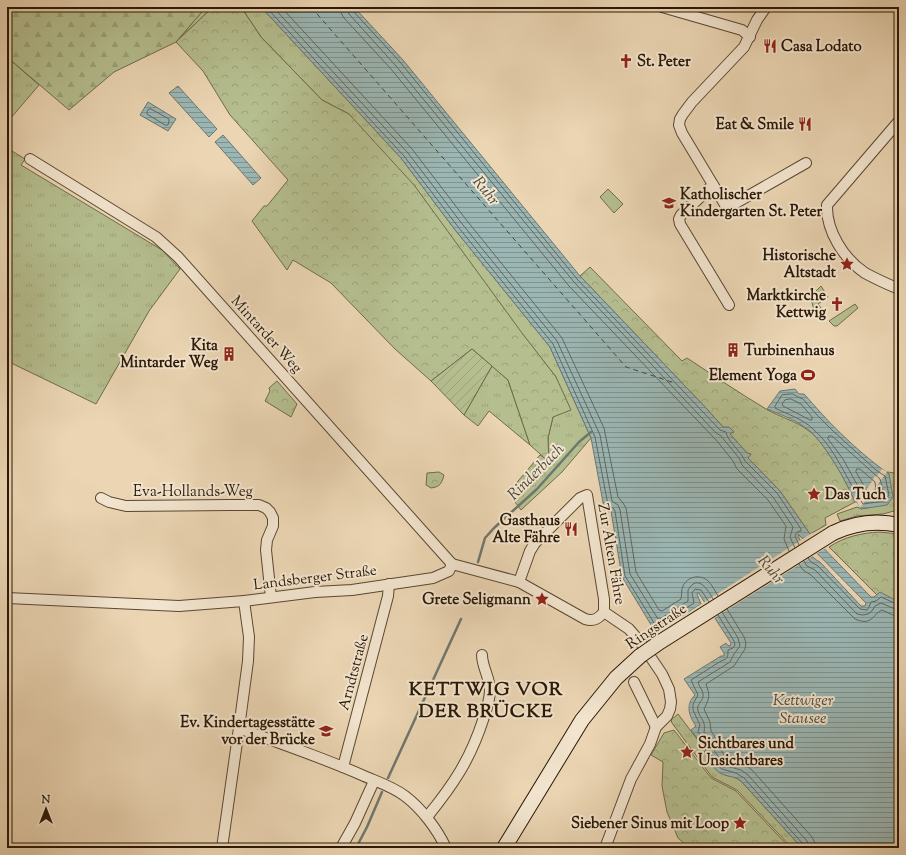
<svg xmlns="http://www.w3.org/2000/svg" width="906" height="855" font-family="'Sorts Mill Goudy',serif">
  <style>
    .grass { fill: url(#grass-tufts); stroke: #706b4a }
    .forest { fill: url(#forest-firs); stroke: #706b4a }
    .park { fill: url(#park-crowns); stroke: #706b4a }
    .garden { fill: url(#garden-furrows); stroke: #706b4a }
    .pitch { fill: #b5be8f; stroke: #706b4a }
    .water { fill: url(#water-rules); stroke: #6e776f; fill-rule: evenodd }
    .pier { fill: #ebd5b3 }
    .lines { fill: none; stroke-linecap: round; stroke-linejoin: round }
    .shore { stroke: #62685e; stroke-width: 1 }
    .stream { stroke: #6e776f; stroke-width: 2.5 }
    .ferry { stroke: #4c483b; stroke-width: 1; stroke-dasharray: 5 4; stroke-linecap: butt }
    .street-casing { stroke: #5a4731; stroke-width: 12 }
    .secondary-casing { stroke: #2a1806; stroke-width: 16 }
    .street { stroke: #f2e4ce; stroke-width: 10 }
    .secondary { stroke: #f2e4ce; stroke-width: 14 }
    .secondary-bridge-casing { stroke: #2a1806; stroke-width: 16; stroke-linecap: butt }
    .secondary-bridge { stroke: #f2e4ce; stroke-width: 14 }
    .labels { text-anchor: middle; stroke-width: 4; stroke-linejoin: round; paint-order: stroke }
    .poi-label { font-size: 15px; font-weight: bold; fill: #2a1806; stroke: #f2e4ce; text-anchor: end }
    .street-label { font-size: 15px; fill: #2a1806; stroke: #f2e4ce }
    .water-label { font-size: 16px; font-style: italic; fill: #4c483b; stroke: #f2e4ce }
    .district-label { font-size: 19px; font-weight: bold; letter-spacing: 1px; fill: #2a1806; stroke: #f2e4ce }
  </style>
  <defs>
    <pattern id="grass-tufts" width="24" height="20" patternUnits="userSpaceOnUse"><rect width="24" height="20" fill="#b5be8f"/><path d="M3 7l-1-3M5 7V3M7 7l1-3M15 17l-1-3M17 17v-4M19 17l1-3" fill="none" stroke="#9ca37a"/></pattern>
    <pattern id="forest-firs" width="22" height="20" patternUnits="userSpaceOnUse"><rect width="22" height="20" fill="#b5be8f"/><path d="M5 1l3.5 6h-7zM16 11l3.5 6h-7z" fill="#9ca37a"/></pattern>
    <pattern id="park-crowns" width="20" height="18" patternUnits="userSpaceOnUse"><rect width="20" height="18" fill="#b5be8f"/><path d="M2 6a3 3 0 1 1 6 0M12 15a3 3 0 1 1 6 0" fill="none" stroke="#9ca37a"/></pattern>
    <pattern id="garden-furrows" width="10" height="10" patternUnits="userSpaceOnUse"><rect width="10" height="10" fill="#b5be8f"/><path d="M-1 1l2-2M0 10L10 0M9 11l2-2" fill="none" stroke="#9ca37a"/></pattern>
    <pattern id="water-rules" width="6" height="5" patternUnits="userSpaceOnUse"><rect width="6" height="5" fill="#9bb7b5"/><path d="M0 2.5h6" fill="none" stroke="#7f9491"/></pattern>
  </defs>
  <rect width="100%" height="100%" fill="#ebd5b3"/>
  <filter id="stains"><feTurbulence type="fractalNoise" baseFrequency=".005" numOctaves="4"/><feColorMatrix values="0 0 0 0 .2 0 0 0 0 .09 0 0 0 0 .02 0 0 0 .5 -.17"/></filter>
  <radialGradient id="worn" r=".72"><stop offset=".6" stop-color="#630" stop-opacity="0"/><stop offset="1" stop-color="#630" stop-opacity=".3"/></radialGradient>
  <!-- grass -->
  <g class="grass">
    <polygon points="206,7 213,7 176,42"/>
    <polygon points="241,7 261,7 401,158 456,231 550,347 591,438 562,472 521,510 508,493 540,455 549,461 548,438 553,417 556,377 349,114 322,100 261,37"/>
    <polygon points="7,57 39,85 10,119 7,120"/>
    <polygon points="7,148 25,159 21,165 162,250 180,269 149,311 96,404 7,361"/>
    <polygon points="821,286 828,297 818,304 822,309 817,313 814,310 811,299 816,291"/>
    <polygon points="855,304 858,308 837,326 834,326 829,321"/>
    <polygon points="492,366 508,380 530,445 489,411 478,426 464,415"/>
    <polygon points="887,472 895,473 899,483 899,505 894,511 883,514 857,516 840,521 837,514 857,507 862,509 889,474"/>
    <polygon points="678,714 706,751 704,752 725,775 734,777 741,781 802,848 792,848 737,790 712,777 672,723 671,720"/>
  </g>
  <!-- forest -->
  <polygon class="forest" points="7,7 206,7 176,42 114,72 69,110 7,57"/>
  <!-- park -->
  <g class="park">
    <polygon points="213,7 241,7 261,37 322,100 349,114 414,185 522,333 556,377 571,410 553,417 548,438 549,462 530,445 508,380 472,349 431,381 395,349 331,283 293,260 287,270 252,221 264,206 267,206 288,180 230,115 203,71 176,42"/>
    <path d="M590 267 682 361 687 358C713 375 739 393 766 409 780 417 796 421 809 431 824 441 848 484 855 502L825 518 826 525 810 534 780 491 748 458 751 454 747 453 729 433 734 432 723 427 705 407 580 276Z"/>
    <polygon points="277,381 297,404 291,417 265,401 270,391 269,388"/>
    <path d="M439 472 444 475C442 483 440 487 431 488L426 485 427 473Z"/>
    <path d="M879 532 899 534V602L877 595 829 547C844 537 861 533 879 532Z"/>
    <polygon points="674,730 711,778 736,791 790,848 689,848 678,838 667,812 662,786 663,762 651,755 664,733"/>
  </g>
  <!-- garden -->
  <polygon class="garden" points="472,349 492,366 464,415 431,381"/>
  <!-- pitch -->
  <polygon class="pitch" points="608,189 623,204 614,213 600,197"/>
  <!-- water -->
  <g class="water">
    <path d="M261 7H354L403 60 580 276 705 407 723 427H729L734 432 730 434 747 453 751 454 748 458 780 491 810 534 871 597H874L880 592 899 602V848H802L741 781C735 776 727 777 720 773 713 769 709 759 704 752L706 750 691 730 696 726C689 716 685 705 695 695L684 679 721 656H724V653L720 647 726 643 727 645 730 646 731 643 698 592 697 594 701 604 656 633 622 577 611 511 605 513 591 438 550 347 456 231 401 158ZM798 534 866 603 865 606H861L820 562C811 558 800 544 798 534Z"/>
    <polygon points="178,86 217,129 209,137 169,93"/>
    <polygon points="148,102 176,119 168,131 140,115"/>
    <polygon points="223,135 261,178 253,185 215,142"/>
    <path d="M795 389 799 394H804C810 400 815 407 821 413 839 433 866 458 889 474L893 497 887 505 861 509 857 502H855C847 482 826 446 811 432 799 421 782 415 767 409L780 391Z"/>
  </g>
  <!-- pier -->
  <g class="pier">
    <polygon points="882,469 887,472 860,508 857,502 863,494 863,491 866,490 873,480 874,477 877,476"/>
    <polygon points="812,533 826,548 816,554 805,543 813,556 713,619 703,603"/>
    <polygon points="703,603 702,606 657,635 654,634"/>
  </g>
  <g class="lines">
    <!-- shore -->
    <g class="shore">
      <polyline points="266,7 404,156 459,228 553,344 595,437 608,505 613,508 615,511 625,576 656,626 659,626 694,603 692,593 695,589 701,590 709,602"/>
      <path d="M273 7 408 153 463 225 557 341 600 435 612 501 618 505 620 510 630 574 658 619H660L688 601V590C698 573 708 590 713 599"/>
      <path d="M281 7 412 149 468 222 562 338 604 428 618 497 623 503 626 508 636 572 659 610 662 611 681 599C682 595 681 590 683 586 687 577 699 574 707 580 712 584 715 591 718 596"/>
      <polyline points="340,7 341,13 344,18 391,69 569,286 717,441 733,461 737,469 768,500 786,526 784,539 789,551"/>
      <polyline points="346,7 349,14 396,66 574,282 716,433 721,436 739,458 742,465 773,497 793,527 790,537 795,548"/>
      <path d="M352 7 353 11 400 62 577 279 720 430 726 432C727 441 741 451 745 461L777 493 801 529V531L797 532 795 536 799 545"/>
      <polygon points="149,109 151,109 169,119 169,121 168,125 165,125 147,114 147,112"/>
      <path d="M793 394 798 397 803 399 817 415 833 431 876 470 885 476 889 495 885 501 863 504C847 481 835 447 813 429 803 419 787 414 775 408V406L782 395Z"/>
      <polygon points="791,399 801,404 812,417 812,420 810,420 783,406 782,404 785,400"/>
      <polygon points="829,436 832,436 880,479 884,494 882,496 865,499 843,459 828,439"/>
      <polygon points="857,469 860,469 875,482 876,492 869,493 867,491 856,472"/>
      <polyline points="808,558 811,562 818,566 860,609 867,610 869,607 871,602 876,601 881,597 899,605"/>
      <polyline points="804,561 807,566 815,570 857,614 863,615 868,614 872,611 875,606 881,603 895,609 899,610"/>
      <path d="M799 564 803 570 811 575 855 619C872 626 871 616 882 610L893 615 899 616"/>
      <path d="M727 609 744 637 746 643 745 649 734 666 706 684C710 696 710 697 704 709L710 722 711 731 719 743 721 750 726 758 744 764 752 770 812 837 815 843 816 848"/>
      <path d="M722 612 738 638 740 646 734 654 730 662 698 682C699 687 704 691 703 697 702 702 696 705 698 711 701 720 706 721 704 732L714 746 715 752 722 762 727 766 741 770 748 775 807 841 810 848"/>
      <path d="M718 615 734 641 735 645 733 648 728 650C728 656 728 659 721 661L691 680 698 695 693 704V710L700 725 698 732 709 748 710 753 718 766 722 769 736 773 744 778 803 844 805 848"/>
    </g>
    <!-- stream -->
    <g class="stream">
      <polyline points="478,562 485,538 494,528 537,489 579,442 591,432"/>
      <polyline points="388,778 461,619"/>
      <polyline points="356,848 367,827 382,792"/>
    </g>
    <!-- ferry -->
    <polyline class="ferry" points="311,7 626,367 672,382"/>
    <defs>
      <g id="street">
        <polyline points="662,7 742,30 750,37"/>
        <polyline points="766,7 757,20 744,47 692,102 683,114 680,119 679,125 682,133 727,208 806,163"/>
        <path d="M899 121 827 205C826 231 844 259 865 273 876 279 887 284 899 289"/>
        <polyline points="30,159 156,237 178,257 452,564"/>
        <polyline points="713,185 681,215 679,219 680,224 729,305"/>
        <polyline points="101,498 109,502 126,506 230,505 259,505 266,508 270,512 273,518 273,526 267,540 266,550 271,597"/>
        <path d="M452 564 519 582 585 619C594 622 599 618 604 612"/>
        <polyline points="519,582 530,551 535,543 580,498 587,495 604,599 604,612"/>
        <polyline points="7,598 179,606 244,601 315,592 352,590 433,578 449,571 452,564"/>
        <path d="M244 601 249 637 248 661 239 728C281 744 324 758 364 776 378 782 393 787 405 796 422 809 437 829 446 848"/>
        <polyline points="604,612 629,629 641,643 662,674 669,689 671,702 670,709 667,716 656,727 650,744 631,779 605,848"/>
        <polyline points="634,682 656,727"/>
        <polyline points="343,767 388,596 389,584"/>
        <path d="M427 817C453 785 470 760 483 720 486 711 490 700 490 690 490 678 482 667 482 655"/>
        <polyline points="222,848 239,728"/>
        <polyline points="341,848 355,823 374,781"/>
      </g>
      <g id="secondary">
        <path d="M833 533C854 523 876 520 899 525"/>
        <polyline points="504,848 582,720 616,678 640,656"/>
      </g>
    </defs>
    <!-- street casing -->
    <use href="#street" class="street-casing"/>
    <!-- secondary casing -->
    <use href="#secondary" class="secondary-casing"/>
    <!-- street -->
    <use href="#street" class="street"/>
    <!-- secondary -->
    <use href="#secondary" class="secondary"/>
    <defs>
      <polyline id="secondary-bridge" points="640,656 660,642 833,533"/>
    </defs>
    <!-- secondary-bridge casing -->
    <use href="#secondary-bridge" class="secondary-bridge-casing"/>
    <!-- secondary-bridge -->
    <use href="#secondary-bridge" class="secondary-bridge"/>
  </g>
  <!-- icons -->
  <defs>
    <symbol id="restaurant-bare" viewBox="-9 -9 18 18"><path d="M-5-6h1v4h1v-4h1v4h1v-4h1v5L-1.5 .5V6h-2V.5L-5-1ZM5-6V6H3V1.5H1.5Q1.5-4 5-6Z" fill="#8f2418" stroke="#f2e4ce" stroke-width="2.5" paint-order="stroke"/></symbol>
    <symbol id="church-bare" viewBox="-9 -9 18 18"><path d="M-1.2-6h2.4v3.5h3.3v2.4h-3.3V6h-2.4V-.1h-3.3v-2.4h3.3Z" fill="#8f2418" stroke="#f2e4ce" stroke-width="2.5" paint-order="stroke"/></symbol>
    <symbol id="school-bare" viewBox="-9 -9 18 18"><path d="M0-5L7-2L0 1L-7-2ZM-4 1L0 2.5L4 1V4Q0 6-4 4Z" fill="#8f2418" stroke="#f2e4ce" stroke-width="2.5" paint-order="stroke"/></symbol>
    <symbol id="sight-bare" viewBox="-9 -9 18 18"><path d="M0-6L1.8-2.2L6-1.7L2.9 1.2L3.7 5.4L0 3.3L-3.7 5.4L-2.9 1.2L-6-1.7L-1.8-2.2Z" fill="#8f2418" stroke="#f2e4ce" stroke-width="2.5" paint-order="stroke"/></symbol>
    <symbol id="building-bare" viewBox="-9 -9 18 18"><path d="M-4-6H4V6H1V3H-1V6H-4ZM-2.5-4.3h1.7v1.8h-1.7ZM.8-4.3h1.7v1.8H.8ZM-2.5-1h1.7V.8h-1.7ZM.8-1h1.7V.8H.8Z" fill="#8f2418" stroke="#f2e4ce" stroke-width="2.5" paint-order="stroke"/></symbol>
    <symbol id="stadium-bare" viewBox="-9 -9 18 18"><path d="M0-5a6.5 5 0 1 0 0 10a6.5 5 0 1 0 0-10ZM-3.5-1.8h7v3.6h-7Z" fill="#8f2418" stroke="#f2e4ce" stroke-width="2.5" paint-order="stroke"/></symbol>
  </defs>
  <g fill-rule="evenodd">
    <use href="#restaurant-bare" x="760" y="36" width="20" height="20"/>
    <use href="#church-bare" x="616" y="51" width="20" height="20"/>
    <use href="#restaurant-bare" x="795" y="114" width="20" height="20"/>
    <use href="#school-bare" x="659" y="193" width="20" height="20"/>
    <use href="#sight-bare" x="837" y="254" width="20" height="20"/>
    <use href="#church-bare" x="827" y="294" width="20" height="20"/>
    <use href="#building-bare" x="723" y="340" width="20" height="20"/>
    <use href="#building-bare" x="219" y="344" width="20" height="20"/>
    <use href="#stadium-bare" x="798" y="365" width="20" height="20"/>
    <use href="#sight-bare" x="804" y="484" width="20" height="20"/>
    <use href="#restaurant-bare" x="561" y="519" width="20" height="20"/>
    <use href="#sight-bare" x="532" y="589" width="20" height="20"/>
    <use href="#school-bare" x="316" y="721" width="20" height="20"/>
    <use href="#sight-bare" x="677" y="742" width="20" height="20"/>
    <use href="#sight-bare" x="730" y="813" width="20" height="20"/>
  </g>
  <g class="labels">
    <!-- poi labels -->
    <g class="poi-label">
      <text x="781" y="51" text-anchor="start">Casa Lodato</text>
      <text x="637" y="66" text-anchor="start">St. Peter</text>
      <text x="794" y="129">Eat &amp; Smile</text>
      <text x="680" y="199" text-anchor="start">Katholischer<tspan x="680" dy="17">Kindergarten St. Peter</tspan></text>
      <text x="836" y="260">Historische<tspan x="836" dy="17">Altstadt</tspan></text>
      <text x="826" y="300">Marktkirche<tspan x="826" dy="17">Kettwig</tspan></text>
      <text x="218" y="350">Kita<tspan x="218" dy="17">Mintarder Weg</tspan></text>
      <text x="744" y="355" text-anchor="start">Turbinenhaus</text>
      <text x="797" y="380">Element Yoga</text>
      <text x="825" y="499" text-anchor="start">Das Tuch</text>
      <text x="560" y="525">Gasthaus<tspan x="560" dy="17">Alte Fähre</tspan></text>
      <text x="531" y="604">Grete Seligmann</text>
      <text x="315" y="727">Ev. Kindertagesstätte<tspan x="315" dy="17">vor der Brücke</tspan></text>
      <text x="698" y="748" text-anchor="start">Sichtbares und<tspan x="698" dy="17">Unsichtbares</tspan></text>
      <text x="729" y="828">Siebener Sinus mit Loop</text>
    </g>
    <!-- street labels -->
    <g class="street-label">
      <text transform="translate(267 334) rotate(48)" y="5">Mintarder Weg</text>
      <text x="193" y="496">Eva-Hollands-Weg</text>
      <text transform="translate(612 554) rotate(80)" y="5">Zur Alten Fähre</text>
      <text transform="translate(315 577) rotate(-7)" y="5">Landsberger Straße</text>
      <text transform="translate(656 626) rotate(-34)" y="5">Ringstraße</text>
      <text transform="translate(353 672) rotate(-75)" y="5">Arndtstraße</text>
    </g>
    <!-- water labels -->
    <g class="water-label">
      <text transform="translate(487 190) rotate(51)" y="6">Ruhr</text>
      <text transform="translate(535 471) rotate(-45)" y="6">Rinderbach</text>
      <text transform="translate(772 569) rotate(50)" y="6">Ruhr</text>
      <text x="803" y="705">Kettwiger<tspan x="803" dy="18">Stausee</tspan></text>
    </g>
    <!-- district labels -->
    <g class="district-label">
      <text x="486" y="695">KETTWIG VOR<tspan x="486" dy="22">DER BRÜCKE</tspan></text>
    </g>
  </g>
  <!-- margin -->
  <rect width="906" height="855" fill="none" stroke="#ebd5b3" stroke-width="24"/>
  <rect x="8" y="8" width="890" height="839" fill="none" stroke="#2a1806" stroke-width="2"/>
  <rect x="12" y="12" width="882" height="831" fill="none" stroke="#2a1806"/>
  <!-- north arrow -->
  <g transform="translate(46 809)" stroke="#f2e4ce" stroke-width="3" paint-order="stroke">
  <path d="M0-3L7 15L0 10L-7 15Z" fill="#2a1806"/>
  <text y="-6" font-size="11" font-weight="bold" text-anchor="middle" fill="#2a1806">N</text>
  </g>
  <rect width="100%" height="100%" filter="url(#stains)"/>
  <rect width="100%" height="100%" fill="url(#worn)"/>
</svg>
